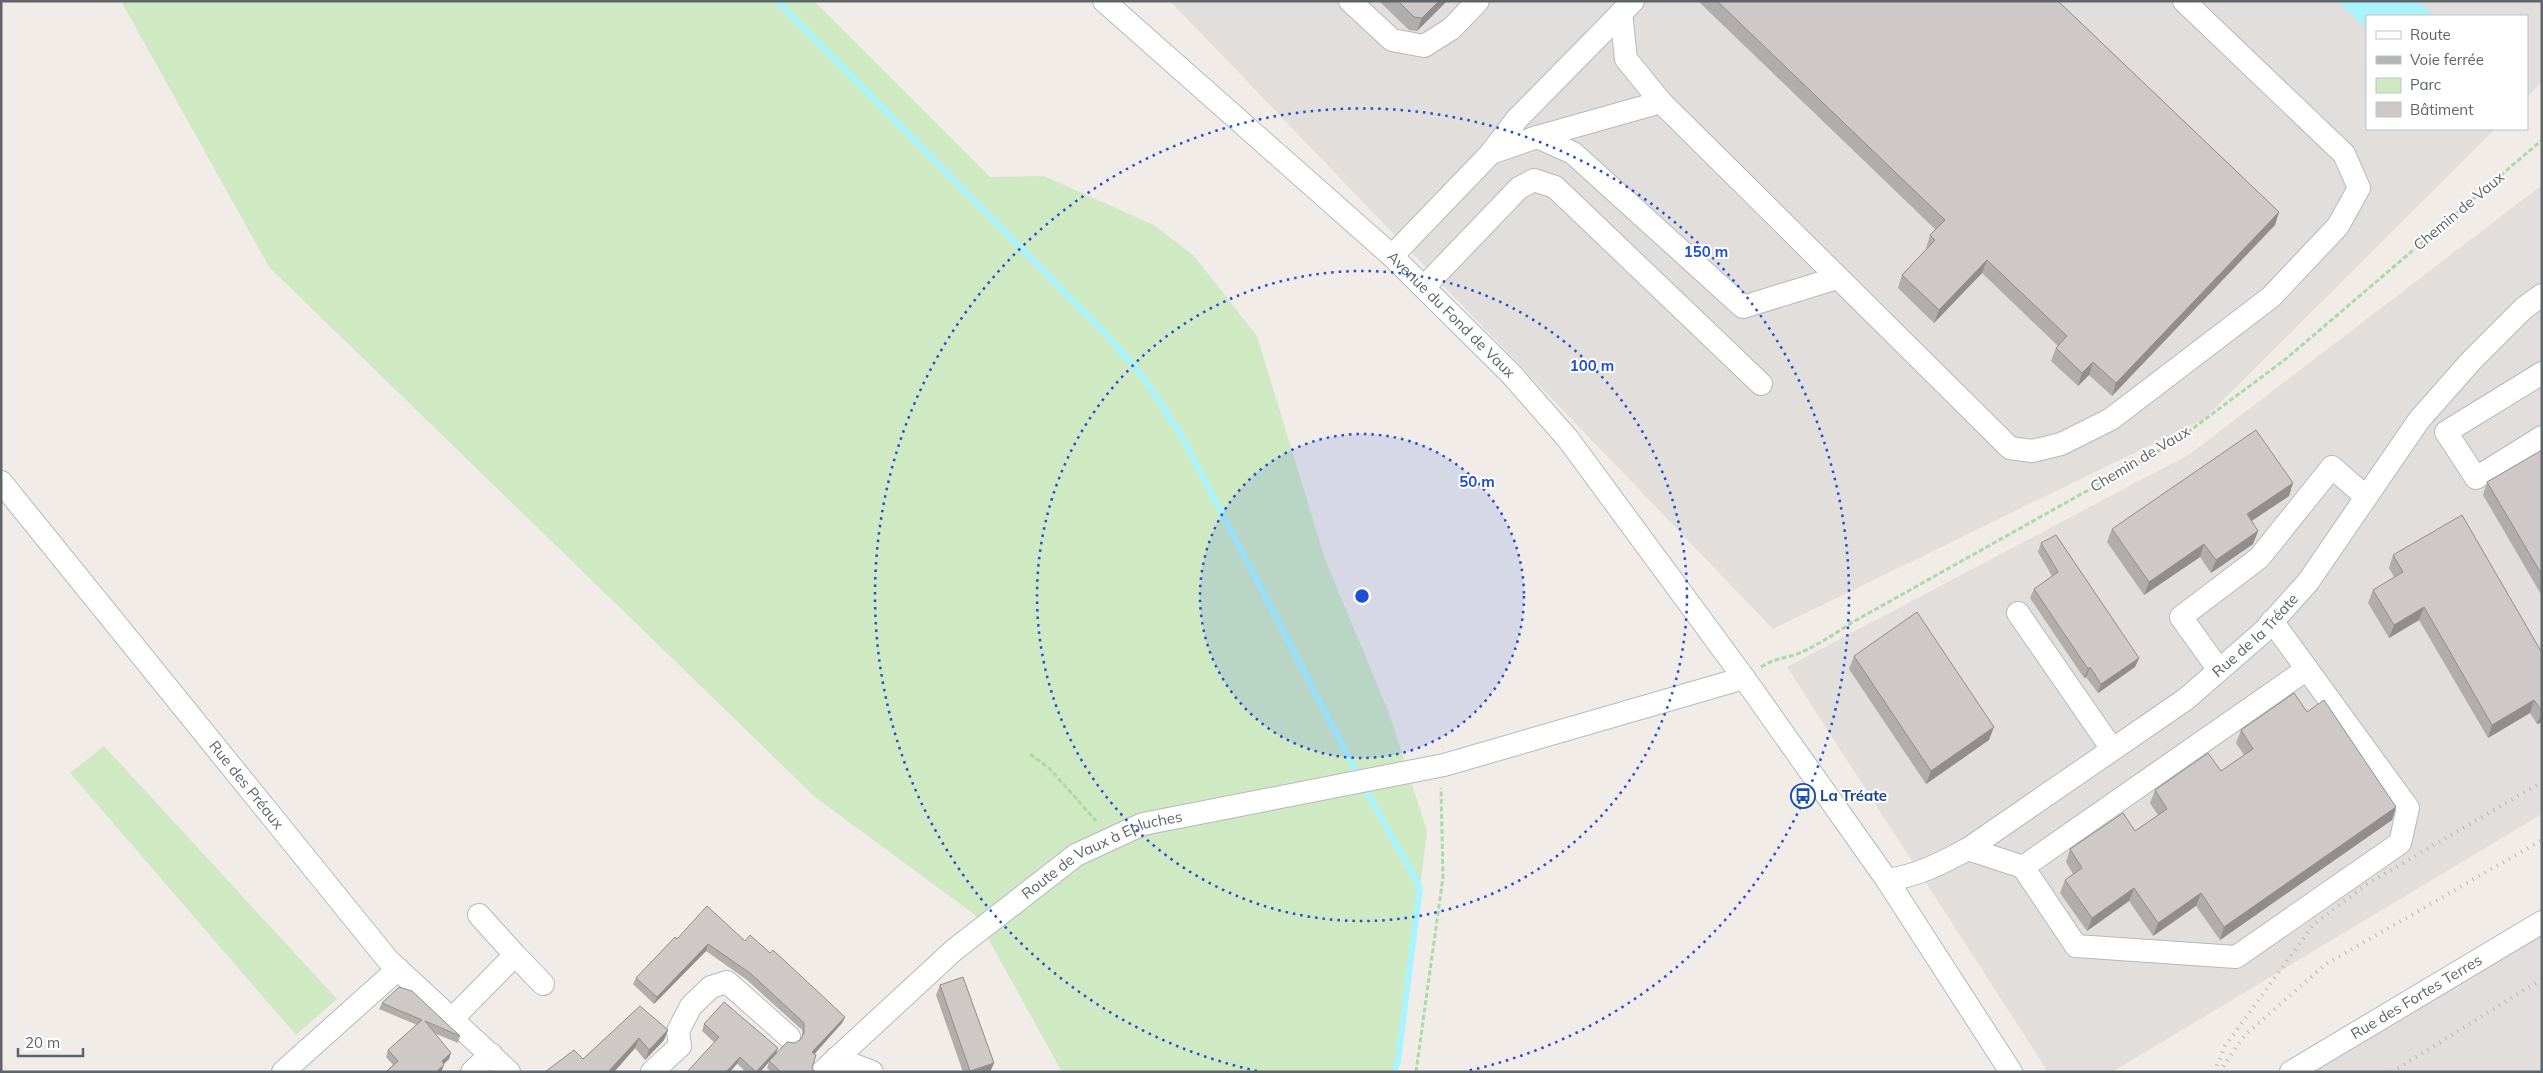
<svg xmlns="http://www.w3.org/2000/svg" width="2543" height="1073" font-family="Mulish,sans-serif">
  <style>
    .industrial { fill: #e2dedb }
    .green { fill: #cfe9c3 }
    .water { fill: #a9f4ff }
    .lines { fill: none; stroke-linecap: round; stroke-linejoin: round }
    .stream { stroke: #a9f4ff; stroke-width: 6 }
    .minor-casing { stroke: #b4b9bc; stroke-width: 24 }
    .path { stroke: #a8dba6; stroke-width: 3; stroke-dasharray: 5 2.5; stroke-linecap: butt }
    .minor { stroke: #fff; stroke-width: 22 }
    .rail { stroke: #b5b6b7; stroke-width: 4; stroke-dasharray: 1 6; stroke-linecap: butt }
    .wall { fill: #b1adaa }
    .shaded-wall { fill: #908d8b }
    .building { fill: #cec9c6; stroke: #908d8b }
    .ring { fill: none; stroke: #1d4ed8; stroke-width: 2.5; stroke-dasharray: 2.5 5 }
    .labels { text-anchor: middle; stroke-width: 4; stroke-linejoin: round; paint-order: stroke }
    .street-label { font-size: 15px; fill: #5e6568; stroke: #fff }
    .transit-label { font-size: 15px; font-weight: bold; fill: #164399; stroke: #fff; text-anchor: start }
    .centre { fill: #1d4ed8; stroke: #fff; stroke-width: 2.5 }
    .ring-label { font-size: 15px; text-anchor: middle; font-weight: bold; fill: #1d4ed8; stroke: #fff; stroke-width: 4; stroke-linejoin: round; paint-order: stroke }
  </style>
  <rect width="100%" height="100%" fill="#f1ece7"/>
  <!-- industrial -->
  <g class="industrial">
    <polygon points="1170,1 2542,1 2542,82 2527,97 2527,16 2367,16 2367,129 2495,129 2204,419 1773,629"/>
    <polygon points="2542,185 2542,814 2112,1072 2048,1072 1787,667 2190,454"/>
    <polygon points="2542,927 2542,1072 2308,1072"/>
  </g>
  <!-- green -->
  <g class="green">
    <polygon points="121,1 814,1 990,177 1044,176 1154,225 1194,256 1257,336 1325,559 1389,713 1427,831 1400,1052 1395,1072 1062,1072 975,915 815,797 269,267"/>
    <polygon points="104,746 337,999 296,1035 70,773"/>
  </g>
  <!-- water -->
  <polygon class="water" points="2337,1 2418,1 2432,14 2367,16 2367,29"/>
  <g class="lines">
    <!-- stream -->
    <polyline class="stream" points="777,1 1104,332 1140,373 1179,431 1368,794 1420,887 1398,1061 1394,1072"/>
    <defs>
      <g id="minor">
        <path id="s1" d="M1104 1 1392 256 1511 374 1568 439 1744 678 1887 880 2011 1072"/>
        <polyline points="1350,1 1392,40 1424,46 1451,29 1478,1"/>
        <polyline points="1621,13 1626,59 1661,102"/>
        <polyline points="1537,137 1661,102 2010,448 2032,451 2061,444 2111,419 2271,297 2338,226 2359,188 2344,154 2184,1"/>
        <polyline points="1491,153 1537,137 1573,153 1743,307 1837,278"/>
        <polyline points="1392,256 1491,153 1517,119 1633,1"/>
        <polyline points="1424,287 1519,188 1534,180 1555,187 1761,384"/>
        <polyline points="2542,373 2446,432 2476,478 2542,437"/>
        <path id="s2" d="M1 482 388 960 509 1072"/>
        <polyline points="2018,613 2112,749"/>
        <polyline points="2219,670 2181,617 2259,558 2332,467 2366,497"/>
        <polyline points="1968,849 2023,867 2076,946 2236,957 2400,843 2408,808 2272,621"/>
        <polyline points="2023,867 2307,669"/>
        <path id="s3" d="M1887 880C1917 876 1942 863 1968 849L2186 699 2263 632 2308 582 2419 420 2471 361 2524 308 2542 295"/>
        <polyline points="479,915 515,955"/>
        <polyline points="452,1019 515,955 543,984"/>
        <polyline points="836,1058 872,1072"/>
        <polyline points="283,1072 398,969"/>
        <polyline points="472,1072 491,1054"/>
        <polyline points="652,1072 680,1046 678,1031 691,1006 711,987 727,982 789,1037"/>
        <path id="s4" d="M822 1072 954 950 1076 855 1143 824 1444 765 1744 678"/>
        <path id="s5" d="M2291 1072 2542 922"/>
      </g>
    </defs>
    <!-- minor casing -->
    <use href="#minor" class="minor-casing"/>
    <!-- path -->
    <g class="path">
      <path d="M1761 667C1774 658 1788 658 1802 652 1819 644 1835 634 1851 623L2176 441 2287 358 2542 140"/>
      <polyline points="1030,754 1049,768 1096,821"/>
      <polyline points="1416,1072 1443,877 1441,788"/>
    </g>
    <!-- minor -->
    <use href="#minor" class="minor"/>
    <!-- rail -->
    <g class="rail">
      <polyline points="2214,1072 2225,1046 2314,924 2367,884 2542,782"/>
      <polyline points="2219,1072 2245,1035 2326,964 2542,840"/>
      <polyline points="2392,1072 2542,979"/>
    </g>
  </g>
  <!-- wall -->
  <g class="wall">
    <polygon points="1379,1 1447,1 1417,31 1409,30"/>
    <polygon points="1698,1 2058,1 2279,212 2275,225 2112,396 2089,375 2078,386 2051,361 2056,348 2058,346 1982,273 1934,323 1898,288 1902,275 1927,249 1926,248 1930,235 1936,230"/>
    <polygon points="2542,450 2542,596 2483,495 2487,482"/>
    <polygon points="2289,496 2252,521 2258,531 2253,544 2211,573 2200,557 2144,595 2107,542 2112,529"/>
    <polygon points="2041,543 2139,658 2135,667 2098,693 2086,677 2084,678 2030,598 2034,589 2052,576 2038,552"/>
    <polygon points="2393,555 2542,653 2542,722 2537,724 2530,713 2488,738 2419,620 2389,638 2368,603 2373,590 2394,577 2389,568"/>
    <polygon points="1854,656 1989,740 1926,784 1849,669"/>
    <polygon points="2307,712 2396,807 2392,820 2220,940 2196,906 2153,936 2129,901 2087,931 2060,893 2065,880 2073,874 2066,862 2070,849 2135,831 2158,815 2150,803 2155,790 2221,771 2244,755 2236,743 2241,730"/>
    <polygon points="677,939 745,941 770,953 845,1017 842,1023 814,1054 812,1068 815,1072 771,1072 767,1068 769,1062 760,1072 746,1072 702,1031 704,1024 776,1054 801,1039 802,1038 802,1030 747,980 706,951 654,1004 633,984 636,978"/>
    <polygon points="940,985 994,1063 990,1072 963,1072 936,995"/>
    <polygon points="382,1003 460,1036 458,1043 434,1033 449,1059 444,1064 441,1072 386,1072 393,1065 386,1057 388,1050 417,1025 379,1009"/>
    <polygon points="640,1006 668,1030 664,1040 645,1060 635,1048 614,1072 545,1072 583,1059"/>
  </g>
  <!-- shaded-wall -->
  <g class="shaded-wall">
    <polygon points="1439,1 1447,1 1417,31 1422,18"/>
    <polygon points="2279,212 2275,225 2112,396 2116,383"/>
    <polygon points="1987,260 1982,273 1934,323 1939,310"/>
    <polygon points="2093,362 2089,375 2078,386 2082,373"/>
    <polygon points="2293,483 2289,496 2242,527 2247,514"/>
    <polygon points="2258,531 2253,544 2211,573 2216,560"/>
    <polygon points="2204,544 2200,557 2144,595 2149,582"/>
    <polygon points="2424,607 2419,620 2389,638 2394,625"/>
    <polygon points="2139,658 2135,667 2098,693 2101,684"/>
    <polygon points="2090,667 2086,677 2084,678 2088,669"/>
    <polygon points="2534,700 2530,713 2488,738 2492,725"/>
    <polygon points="2542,712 2542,722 2537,724"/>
    <polygon points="1994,727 1989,740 1926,784 1931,771"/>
    <polygon points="2396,807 2392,820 2220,940 2224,927"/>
    <polygon points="2134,888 2129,901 2087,931 2092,918"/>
    <polygon points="2201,893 2196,906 2153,936 2158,923"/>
    <polygon points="708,944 706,951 654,1004 657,997"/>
    <polygon points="845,1017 842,1023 810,1059 812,1052"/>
    <polygon points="668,1030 664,1040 645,1060 649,1050"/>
    <polygon points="639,1038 635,1048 614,1072 608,1072"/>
    <polygon points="778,1048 776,1054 760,1072 756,1072"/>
    <polygon points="451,1053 449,1059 439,1068 442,1061"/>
    <polygon points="740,1057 737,1064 730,1072 726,1072"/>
    <polygon points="994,1063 990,1072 970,1072"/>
    <polygon points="444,1065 441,1072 436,1072"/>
  </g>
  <!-- building -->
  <g class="building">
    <polygon points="1398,1 1439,1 1422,18 1414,17"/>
    <polygon points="1717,1 2058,1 2279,212 2116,383 2093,362 2082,373 2056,348 2067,336 1987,260 1939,310 1902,275 1935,240 1930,235 1945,220"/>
    <polygon points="2256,430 2293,483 2247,514 2258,531 2216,560 2204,544 2149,582 2112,529"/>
    <polygon points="2542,450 2542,575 2487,482"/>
    <polygon points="2462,515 2542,653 2542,712 2534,700 2492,725 2424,607 2394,625 2373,590 2403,572 2393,555"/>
    <polygon points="2056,535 2139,658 2101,684 2090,667 2088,669 2034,589 2058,572 2041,543"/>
    <polygon points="1917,612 1994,727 1931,771 1854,656"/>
    <polygon points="2294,693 2307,712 2324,700 2396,807 2224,927 2201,893 2158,923 2134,888 2092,918 2065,880 2082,868 2070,849 2123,813 2135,831 2167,809 2155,790 2208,753 2221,771 2253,749 2241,730"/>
    <polygon points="707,906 745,941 750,935 770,953 773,950 845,1017 812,1052 816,1055 812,1068 815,1072 781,1072 769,1061 787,1042 795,1043 801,1039 804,1033 804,1023 750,973 708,944 657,997 636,978 675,937 677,939"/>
    <polygon points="963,977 994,1063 970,1071 940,985"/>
    <polygon points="399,987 412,991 460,1036 425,1021 451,1053 442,1061 444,1065 436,1072 386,1072 398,1061 388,1050 422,1020 382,1003"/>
    <polygon points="724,1002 778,1048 756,1072 740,1057 726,1072 687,1072 719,1037 704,1024"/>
    <polygon points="640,1006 668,1030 649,1050 639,1038 608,1072 545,1072 574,1050 583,1059"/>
  </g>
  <!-- distance rings -->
  <circle cx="1362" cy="596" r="162" fill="#1d4ed8" fill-opacity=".12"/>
  <g class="ring">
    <circle cx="1362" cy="596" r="162"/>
    <circle cx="1362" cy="596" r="325"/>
    <path d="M1257 1071A487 487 0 1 1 1467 1071"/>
  </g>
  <!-- icons -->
  <defs>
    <symbol id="bus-ring" viewBox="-11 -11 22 22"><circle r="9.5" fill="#fff" stroke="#1a4fb4" stroke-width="1.5"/><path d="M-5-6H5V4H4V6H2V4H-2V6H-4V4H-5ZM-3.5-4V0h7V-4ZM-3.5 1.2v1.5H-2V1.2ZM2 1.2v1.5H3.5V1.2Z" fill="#1a4fb4"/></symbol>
  </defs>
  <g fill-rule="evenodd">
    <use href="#bus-ring" x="1789" y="782" width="28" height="28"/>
  </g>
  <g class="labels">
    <!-- street labels -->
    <g class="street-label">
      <text transform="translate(2459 211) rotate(-40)" y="5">Chemin de Vaux</text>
      <text dy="5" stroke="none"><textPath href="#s1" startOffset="468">Avenue du Fond de Vaux</textPath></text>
      <text transform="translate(2140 459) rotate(-31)" y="5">Chemin de Vaux</text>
      <text dy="5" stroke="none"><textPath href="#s3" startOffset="446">Rue de la Tréate</textPath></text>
      <text dy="5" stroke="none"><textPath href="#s2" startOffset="390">Rue des Préaux</textPath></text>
      <text dy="5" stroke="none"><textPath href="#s4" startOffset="358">Route de Vaux à Epluches</textPath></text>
      <text dy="5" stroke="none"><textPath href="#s5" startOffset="146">Rue des Fortes Terres</textPath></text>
    </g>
    <!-- transit labels -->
    <g class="transit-label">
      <text x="1820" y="801">La Tréate</text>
    </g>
  </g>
  <circle cx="1362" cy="596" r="8" class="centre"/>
  <g class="ring-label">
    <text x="1706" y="257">150 m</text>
    <text x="1592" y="371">100 m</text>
    <text x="1477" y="487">50 m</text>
  </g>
  <!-- border -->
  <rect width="2543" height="1073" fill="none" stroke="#5e6568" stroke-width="5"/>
  <!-- legend -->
  <rect x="2366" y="15" width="162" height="115" fill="#ffffff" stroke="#bfc1c3"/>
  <rect x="2376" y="31" width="25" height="8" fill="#ffffff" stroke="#bfc1c3"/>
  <text x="2410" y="40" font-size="15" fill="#5e6568">Route</text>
  <rect x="2376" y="56" width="25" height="8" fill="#b5b6b7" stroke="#bfc1c3"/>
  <text x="2410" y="65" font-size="15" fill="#5e6568">Voie ferrée</text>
  <rect x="2376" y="78" width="25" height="15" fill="#cfe9c3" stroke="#bfc1c3"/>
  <text x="2410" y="90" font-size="15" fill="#5e6568">Parc</text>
  <rect x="2376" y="102" width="25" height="15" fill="#cec9c6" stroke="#bfc1c3"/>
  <text x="2410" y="115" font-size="15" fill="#5e6568">Bâtiment</text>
  <!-- scale -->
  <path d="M18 1048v8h65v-8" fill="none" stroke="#5e6568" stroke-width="2.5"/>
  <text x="25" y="1048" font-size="15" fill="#5e6568" stroke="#ffffff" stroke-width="4" paint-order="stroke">20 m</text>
</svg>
